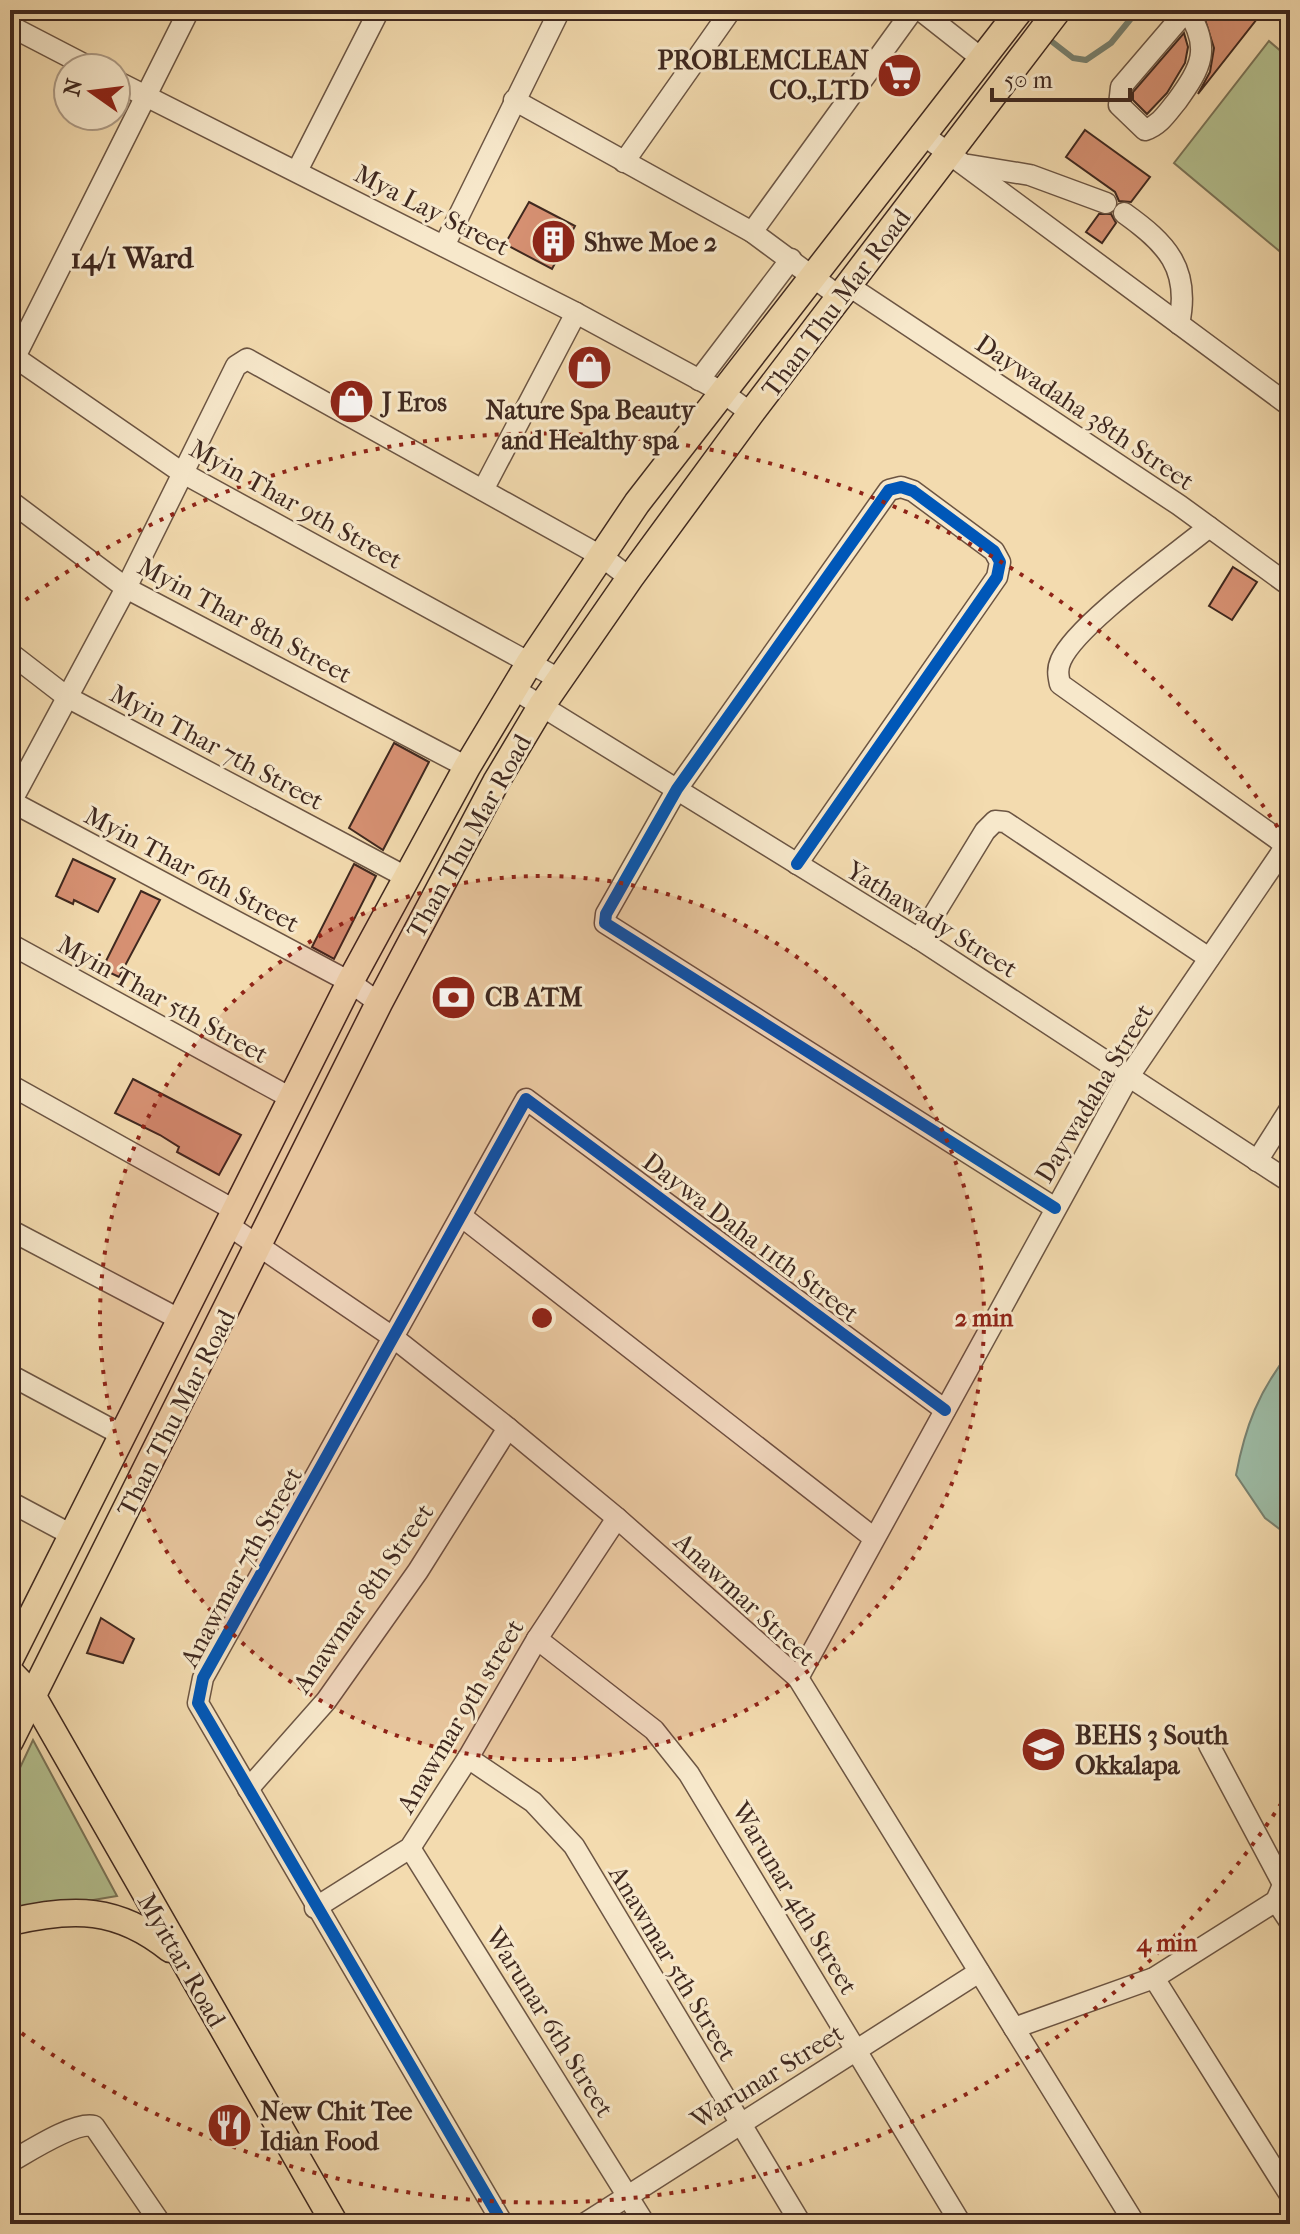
<svg xmlns="http://www.w3.org/2000/svg" width="1300" height="2234" font-family="'IM FELL French Canon',serif">
  <style>
    .green { fill: #b4c190; stroke: #7a7458; stroke-width: 2 }
    .water { fill: #9dbca6; stroke: #778170; stroke-width: 2 }
    .lines { fill: none; stroke-linecap: round; stroke-linejoin: round }
    .stream { stroke: #778170; stroke-width: 6 }
    .building { fill: #d79173; stroke: #3f281f; stroke-width: 2 }
    .minor-casing { stroke: #6c5543; stroke-width: 23 }
    .major-casing { stroke: #3f281f; stroke-width: 29 }
    .minor { stroke: #f7e8cb; stroke-width: 20 }
    .major { stroke: #f3dbaf; stroke-width: 26 }
    .cycleway-casing { stroke: #f7e8cb; stroke-width: 17 }
    .cycleway { stroke: #0057b8; stroke-width: 12 }
    .ring { fill: none; stroke: #8f2418; stroke-width: 4; stroke-dasharray: 4 8 }
    .labels { text-anchor: middle; stroke-width: 6; stroke-linejoin: round; paint-order: stroke }
    .poi-label { font-size: 26px; font-weight: bold; fill: #3f281f; stroke: #f7e8cb; text-anchor: start }
    .street-label { font-size: 26px; fill: #3f281f; stroke: #f7e8cb }
    .quarter-label { font-size: 30px; font-weight: bold; fill: #3f281f; stroke: #f7e8cb }
    .centre { fill: #8f2418; stroke: #f7e8cb; stroke-width: 4 }
    .ring-label { font-size: 24px; text-anchor: middle; font-weight: bold; fill: #8f2418; stroke: #f7e8cb; stroke-width: 6; stroke-linejoin: round; paint-order: stroke }
  </style>
  <rect width="100%" height="100%" fill="#f3dbaf"/>
  <filter id="stains"><feTurbulence type="fractalNoise" baseFrequency=".0025" numOctaves="4"/><feColorMatrix values="0 0 0 0 .2 0 0 0 0 .09 0 0 0 0 .02 0 0 0 .5 -.17"/></filter>
  <radialGradient id="worn" r=".72"><stop offset=".6" stop-color="#630" stop-opacity="0"/><stop offset="1" stop-color="#630" stop-opacity=".3"/></radialGradient>
  <!-- green -->
  <g class="green">
    <polygon points="1269,41 1290,59 1290,260 1174,163"/>
    <polygon points="33,1740 117,1896 10,1914 10,1789"/>
  </g>
  <!-- water -->
  <path class="water" d="M1290 1352V1537L1265 1518 1236 1475C1245 1427 1259 1390 1290 1352Z"/>
  <g class="lines">
    <!-- stream -->
    <polyline class="stream" points="1046,37 1073,58 1086,60 1111,43 1138,10"/>
  </g>
  <!-- building -->
  <g class="building">
    <polygon points="1202,10 1264,10 1198,94 1210,72 1214,48"/>
    <polygon points="1184,33 1188,47 1185,63 1167,93 1147,114 1133,100 1133,92"/>
    <polygon points="1085,130 1150,177 1131,202 1119,201 1115,192 1066,157"/>
    <polygon points="529,202 575,226 552,269 505,244"/>
    <polygon points="1099,214 1111,214 1116,223 1102,243 1086,232"/>
    <polygon points="1233,567 1257,582 1232,620 1209,606"/>
    <polygon points="394,743 429,762 383,850 349,828"/>
    <polygon points="73,859 115,879 98,912 74,900 73,904 56,896"/>
    <polygon points="354,864 376,876 334,959 312,947"/>
    <polygon points="141,891 160,900 119,977 102,969"/>
    <polygon points="133,1079 241,1135 219,1175 177,1152 179,1147 160,1135 115,1113"/>
    <polygon points="101,1618 134,1639 123,1663 87,1653"/>
  </g>
  <g class="lines">
    <defs>
      <g id="minor">
        <polyline points="920,10 981,58"/>
        <path d="M1187 10C1212 48 1201 68 1177 101 1167 113 1160 125 1145 130L1119 105 1121 87Z"/>
        <polyline points="10,26 91,68"/>
        <polyline points="116,81 576,313 722,392 751,413"/>
        <polyline points="514,100 752,232 840,297"/>
        <polyline points="921,133 1290,406"/>
        <polyline points="624,162 731,10"/>
        <polyline points="969,165 1030,175 1106,203"/>
        <polyline points="297,171 379,10"/>
        <path d="M1124 213C1166 243 1191 268 1179 324"/>
        <polyline points="752,232 913,10"/>
        <polyline points="444,246 560,10"/>
        <polyline points="849,286 1179,505 1290,586"/>
        <polyline points="10,354 181,472 561,680"/>
        <polyline points="10,367 189,10"/>
        <polyline points="699,380 791,259"/>
        <polyline points="483,490 576,313"/>
        <polyline points="10,501 126,588 467,767"/>
        <path d="M1209 527C1175 555 1077 624 1061 660 1057 669 1058 675 1060 684L1286 845"/>
        <polyline points="10,653 67,697 406,877"/>
        <polyline points="514,689 919,939 1290,1182"/>
        <polyline points="10,801 350,982 379,1003"/>
        <polyline points="10,804 126,588 236,366 247,359 601,556 630,578"/>
        <polyline points="797,864 997,577 1000,562 994,551 913,491 901,487 889,490 677,789 606,914 605,923 1055,1208"/>
        <polyline points="919,939 985,831 995,821 1005,822 1209,958"/>
        <polyline points="10,944 291,1098"/>
        <polyline points="10,1085 236,1211"/>
        <polyline points="1257,1161 1290,1109"/>
        <polyline points="461,1216 874,1538"/>
        <polyline points="228,1225 394,1338 508,1428 617,1518 798,1678 1135,2224"/>
        <polyline points="10,1230 179,1319"/>
        <polyline points="10,1375 122,1435"/>
        <polyline points="10,1502 70,1534"/>
        <polyline points="537,1639 654,1730 689,1774 961,2224"/>
        <polyline points="798,1678 1129,1076 1290,840"/>
        <polyline points="1209,1745 1283,1884"/>
        <polyline points="468,1758 533,1802 574,1846 801,2224"/>
        <polyline points="248,1789 326,1701 418,1571 508,1428"/>
        <polyline points="410,1848 645,2224"/>
        <polyline points="1276,1901 1290,1922"/>
        <polyline points="315,1908 410,1848 468,1758 537,1639 617,1518"/>
        <polyline points="1154,1978 1290,2195"/>
        <polyline points="1014,2028 1154,1978 1276,1901 1290,1869"/>
        <path d="M10 2162C28 2152 75 2121 94 2126L161 2224"/>
        <polyline points="503,2224 198,1703 203,1678 526,1099 945,1410"/>
        <polyline points="584,2224 979,1972"/>
      </g>
      <g id="major">
        <polyline points="10,1659 350,982 467,767 530,662 637,503 1020,10"/>
        <polyline points="10,1672 32,1695 335,2224"/>
        <polyline points="10,1741 379,1003 496,782 542,705 630,578 751,413 1058,10"/>
        <path d="M10 1922C73 1907 118 1907 170 1949"/>
      </g>
    </defs>
    <!-- minor casing -->
    <use href="#minor" class="minor-casing"/>
    <!-- major casing -->
    <use href="#major" class="major-casing"/>
    <!-- minor -->
    <use href="#minor" class="minor"/>
    <!-- major -->
    <use href="#major" class="major"/>
    <defs>
      <g id="cycleway">
        <polyline points="797,864 997,577 1000,562 994,551 913,491 901,487 889,490 677,789 606,914 605,923 1055,1208"/>
        <polyline points="503,2224 198,1703 203,1678 526,1099 945,1410"/>
      </g>
    </defs>
    <!-- cycleway casing -->
    <use href="#cycleway" class="cycleway-casing"/>
    <!-- cycleway -->
    <use href="#cycleway" class="cycleway"/>
  </g>
  <!-- distance rings -->
  <circle cx="542" cy="1318" r="442" fill="#8f2418" fill-opacity=".12"/>
  <g class="ring">
    <circle cx="542" cy="1318" r="442"/>
    <path d="M1288 1793A884 884 0 0 1 16 2029M16 607A884 884 0 0 1 1288 843"/>
  </g>
  <!-- icons -->
  <defs>
    <symbol id="supermarket-disc" viewBox="-11 -11 22 22"><circle r="9.5" fill="#8f2418" stroke="#f7e8cb"/><path d="M-6-5.5h2.5l.6 2H6L4.5 2H-2.5L-4.4-4H-6ZM-1.5 3.2a1.3 1.3 0 1 0 .1 0ZM3 3.2a1.3 1.3 0 1 0 .1 0Z" fill="#fff"/></symbol>
    <symbol id="building-disc" viewBox="-11 -11 22 22"><circle r="9.5" fill="#8f2418" stroke="#f7e8cb"/><path d="M-4-6H4V6H1V3H-1V6H-4ZM-2.5-4.3h1.7v1.8h-1.7ZM.8-4.3h1.7v1.8H.8ZM-2.5-1h1.7V.8h-1.7ZM.8-1h1.7V.8H.8Z" fill="#fff"/></symbol>
    <symbol id="shop-disc" viewBox="-11 -11 22 22"><circle r="9.5" fill="#8f2418" stroke="#f7e8cb"/><path d="M-5-2.5h2.3a2.7 3.5 0 0 1 5.4 0H5L5.5 6h-11ZM-1.5-2.5h3a1.5 2.3 0 0 0-3 0Z" fill="#fff"/></symbol>
    <symbol id="bank-disc" viewBox="-11 -11 22 22"><circle r="9.5" fill="#8f2418" stroke="#f7e8cb"/><path d="M-6-4H6V4H-6ZM0-2.3a2.3 2.3 0 1 0 0 4.6a2.3 2.3 0 1 0 0-4.6Z" fill="#fff"/></symbol>
    <symbol id="school-disc" viewBox="-11 -11 22 22"><circle r="9.5" fill="#8f2418" stroke="#f7e8cb"/><path d="M0-5L7-2L0 1L-7-2ZM-4 1L0 2.5L4 1V4Q0 6-4 4Z" fill="#fff"/></symbol>
    <symbol id="restaurant-disc" viewBox="-11 -11 22 22"><circle r="9.5" fill="#8f2418" stroke="#f7e8cb"/><path d="M-5-6h1v4h1v-4h1v4h1v-4h1v5L-1.5 .5V6h-2V.5L-5-1ZM5-6V6H3V1.5H1.5Q1.5-4 5-6Z" fill="#fff"/></symbol>
  </defs>
  <g fill-rule="evenodd">
    <use href="#supermarket-disc" x="874" y="50" width="51" height="51"/>
    <use href="#building-disc" x="528" y="216" width="51" height="51"/>
    <use href="#shop-disc" x="564" y="342" width="51" height="51"/>
    <use href="#shop-disc" x="326" y="376" width="51" height="51"/>
    <use href="#bank-disc" x="428" y="972" width="51" height="51"/>
    <use href="#school-disc" x="1018" y="1724" width="51" height="51"/>
    <use href="#restaurant-disc" x="204" y="2100" width="51" height="51"/>
  </g>
  <g class="labels">
    <!-- poi labels -->
    <g class="poi-label">
      <text x="869" y="69" text-anchor="end">PROBLEMCLEAN<tspan x="869" dy="30">CO.,LTD</tspan></text>
      <text x="584" y="251">Shwe Moe 2</text>
      <text x="382" y="411">J Eros</text>
      <text x="590" y="419" text-anchor="middle">Nature Spa Beauty<tspan x="590" dy="30">and Healthy spa</tspan></text>
      <text x="485" y="1006">CB ATM</text>
      <text x="1075" y="1744">BEHS 3 South<tspan x="1075" dy="30">Okkalapa</tspan></text>
      <text x="260" y="2120">New Chit Tee<tspan x="260" dy="30">Idian Food</tspan></text>
    </g>
    <!-- street labels -->
    <g class="street-label">
      <text transform="translate(432 210) rotate(27)" y="9">Mya Lay Street</text>
      <text transform="translate(836 303) rotate(-53)" y="9">Than Thu Mar Road</text>
      <text transform="translate(1085 412) rotate(34)" y="9">Daywadaha 38th Street</text>
      <text transform="translate(296 504) rotate(29)" y="9">Myin Thar 9th Street</text>
      <text transform="translate(245 620) rotate(28)" y="9">Myin Thar 8th Street</text>
      <text transform="translate(217 747) rotate(28)" y="9">Myin Thar 7th Street</text>
      <text transform="translate(469 836) rotate(-61)" y="9">Than Thu Mar Road</text>
      <text transform="translate(192 869) rotate(28)" y="9">Myin Thar 6th Street</text>
      <text transform="translate(932 919) rotate(32)" y="9">Yathawady Street</text>
      <text transform="translate(163 999) rotate(29)" y="9">Myin Thar 5th Street</text>
      <text transform="translate(1094 1093) rotate(-59)" y="9">Daywadaha Street</text>
      <text transform="translate(751 1237) rotate(37)" y="9">Daywa Daha 11th Street</text>
      <text transform="translate(176 1413) rotate(-63)" y="9">Than Thu Mar Road</text>
      <text transform="translate(241 1567) rotate(-61)" y="9">Anawmar 7th Street</text>
      <text transform="translate(363 1598) rotate(-55)" y="9">Anawmar 8th Street</text>
      <text transform="translate(745 1599) rotate(43)" y="9">Anawmar Street</text>
      <text transform="translate(460 1716) rotate(-59)" y="9">Anawmar 9th street</text>
      <text transform="translate(795 1898) rotate(59)" y="9">Warunar 4th Street</text>
      <text transform="translate(182 1960) rotate(60)" y="9">Myittar Road</text>
      <text transform="translate(673 1963) rotate(59)" y="9">Anawmar 5th Street</text>
      <text transform="translate(550 2022) rotate(58)" y="9">Warunar 6th Street</text>
      <text transform="translate(767 2076) rotate(-32)" y="9">Warunar Street</text>
    </g>
    <!-- quarter labels -->
    <g class="quarter-label">
      <text x="132" y="268">14/1 Ward</text>
    </g>
  </g>
  <circle cx="542" cy="1318" r="12" class="centre"/>
  <g class="ring-label">
    <text x="984" y="1326">2 min</text>
    <text x="1167" y="1951">4 min</text>
  </g>
  <!-- margin -->
  <rect width="1300" height="2234" fill="none" stroke="#f3dbaf" stroke-width="40"/>
  <rect x="12" y="12" width="1276" height="2210" fill="none" stroke="#3f281f" stroke-width="4"/>
  <rect x="20" y="20" width="1260" height="2194" fill="none" stroke="#3f281f" stroke-width="2"/>
  <!-- north arrow -->
  <g transform="translate(92 92) rotate(284)"><circle r="38" fill="#f7e8cb" stroke="#ad9b86" stroke-width="2"/>
  <path d="M0-6L14 30L0 20L-14 30Z" fill="#8f2418"/>
  <text y="-12" font-size="22" font-weight="bold" text-anchor="middle" fill="#3f281f">N</text>
  </g>
  <!-- scale -->
  <path d="M992 88v12h138v-12" fill="none" stroke="#3f281f" stroke-width="4"/>
  <text x="1004" y="88" font-size="24" fill="#3f281f" stroke="#f7e8cb" stroke-width="6" paint-order="stroke">50 m</text>
  <rect width="100%" height="100%" filter="url(#stains)"/>
  <rect width="100%" height="100%" fill="url(#worn)"/>
</svg>
